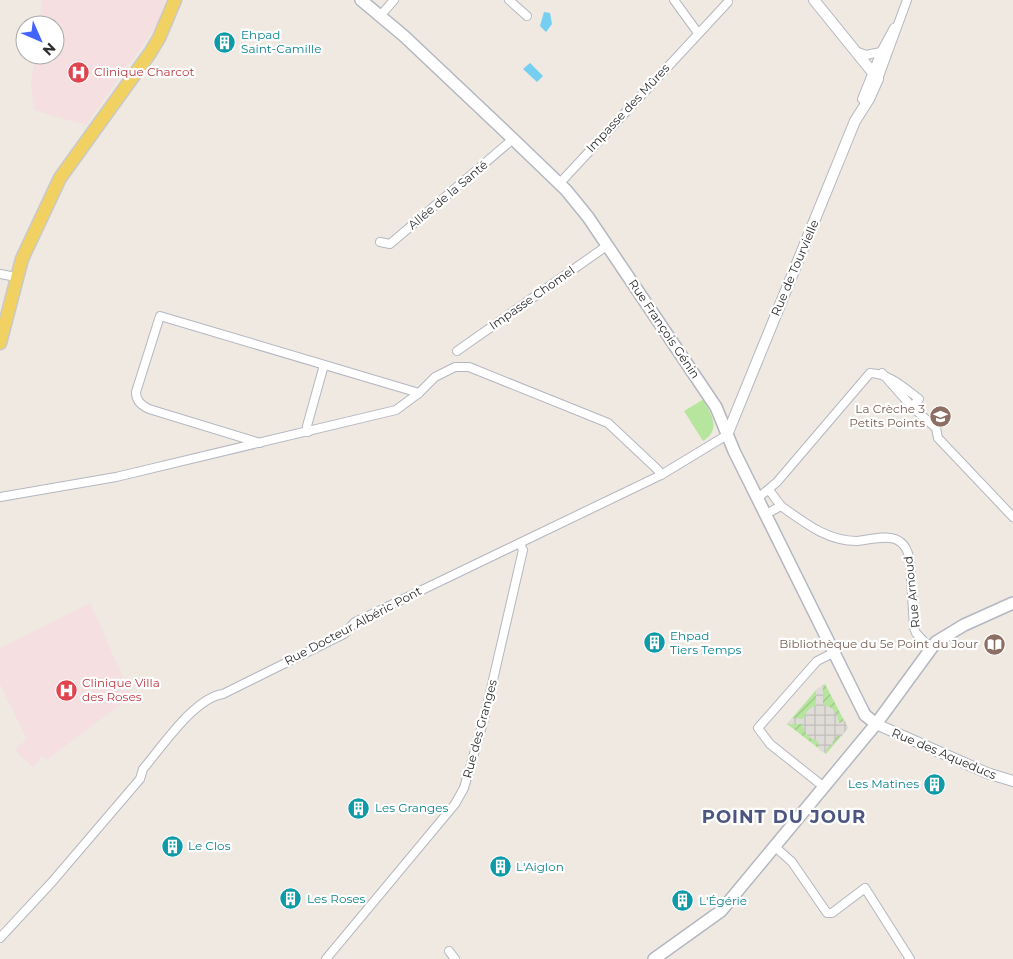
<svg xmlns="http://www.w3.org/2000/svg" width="1013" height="959" font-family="Montserrat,sans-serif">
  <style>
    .medical { fill: #f5dfe0 }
    .park { fill: #b6e59e }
    .garden { fill: url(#garden-furrows) }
    .plaza { fill: url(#plaza-grid) }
    .water { fill: #75cff0 }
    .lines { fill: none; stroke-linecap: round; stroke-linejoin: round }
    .minor-casing { stroke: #b4b7c1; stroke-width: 10 }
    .tertiary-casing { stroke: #b4b7c1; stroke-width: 12 }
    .secondary-casing { stroke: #b4b7c1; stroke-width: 14 }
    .primary-casing { stroke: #c9c9c9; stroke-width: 15 }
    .minor { stroke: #fff; stroke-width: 8 }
    .tertiary { stroke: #fff; stroke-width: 10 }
    .secondary { stroke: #fff; stroke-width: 11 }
    .primary { stroke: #f2d163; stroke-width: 12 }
    .labels { text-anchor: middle; stroke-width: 4.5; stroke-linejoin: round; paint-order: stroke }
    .culture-label { font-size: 12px; fill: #0d838f; stroke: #fff; text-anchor: start }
    .health-label { font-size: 12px; fill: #be3a42; stroke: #fff; text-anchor: start }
    .street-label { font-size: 12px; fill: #2e2e2e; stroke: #fff }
    .education-label { font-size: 12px; fill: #785e54; stroke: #fff; text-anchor: end }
    .district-label { font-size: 18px; font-weight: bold; letter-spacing: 1px; fill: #4d5680; stroke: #fff }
  </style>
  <defs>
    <pattern id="garden-furrows" width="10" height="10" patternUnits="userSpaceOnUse" patternTransform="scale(1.25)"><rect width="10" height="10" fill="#b6e59e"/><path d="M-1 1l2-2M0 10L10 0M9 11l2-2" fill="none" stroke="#9dc588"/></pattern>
    <pattern id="plaza-grid" width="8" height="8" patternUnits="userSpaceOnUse" patternTransform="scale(1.25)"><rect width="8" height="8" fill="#dfdcd8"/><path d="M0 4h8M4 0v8" fill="none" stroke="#c0bdba"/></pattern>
  </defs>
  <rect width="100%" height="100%" fill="#efe9e1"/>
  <!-- medical -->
  <g class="medical">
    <polygon points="42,0 165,0 158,21 149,36 86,125 34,110 31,84 35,55 55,55 55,25 39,25"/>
    <polygon points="90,603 131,696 47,760 42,756 33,767 15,750 27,739 0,684 0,648"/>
  </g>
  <!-- park -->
  <path class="park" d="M704 399C711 416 722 429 703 441L684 411Z"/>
  <!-- garden -->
  <polygon class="garden" points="825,684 848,728 826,754 787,724 816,690"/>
  <!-- plaza -->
  <polygon class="plaza" points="823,685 823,705 832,708 837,715 839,723 845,721 848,728 841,737 838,735 832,743 834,745 830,745 824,753 819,750 818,741 812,739 805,732 802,724 787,724 792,718 803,719 808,710 816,705 816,690"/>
  <!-- water -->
  <g class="water">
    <polygon points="544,12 550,13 552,24 546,32 540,26"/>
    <polygon points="530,63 543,76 537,82 523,69"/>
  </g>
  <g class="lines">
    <defs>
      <g id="minor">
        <polyline points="509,0 527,16"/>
        <polyline points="674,0 698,33"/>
        <polyline points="380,16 394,0"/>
        <polyline points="858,52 866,55 881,52 894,28"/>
        <polyline points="878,79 907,0"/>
        <polyline points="866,103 862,99 881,52"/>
        <polyline points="559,184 728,2"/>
        <polyline points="380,242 390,244 513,139"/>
        <polyline points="0,274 16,277"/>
        <polyline points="457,351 608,245"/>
        <polyline points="912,407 936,428 938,438 1013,517"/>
        <polyline points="308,432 307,426 324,365"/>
        <path d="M260 443 149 409C141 405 136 401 136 392L160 316 419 393"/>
        <polyline points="769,490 781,506"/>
        <polyline points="0,497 116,477 396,410 419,393 435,377 455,367 469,367 608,423 658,470 661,475"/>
        <path d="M758 498 777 482 870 373C890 374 903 387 919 399L912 407 882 373"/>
        <path d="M766 514 781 506C805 523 827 541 857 541 868 540 885 535 895 539 905 543 908 551 910 561L914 628 916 633 930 648"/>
        <polyline points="824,787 770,744 758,728 817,661 835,652"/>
        <polyline points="774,846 792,862 827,913 832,913 865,888 910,959"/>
        <path d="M0 938 52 882 140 779 143 769C162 747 194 698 223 694L344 634 355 622 370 615 661 475 727 435"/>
        <polyline points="449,951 455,959"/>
        <polyline points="326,959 455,804 464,788 484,719 523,550 520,544"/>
      </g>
      <g id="tertiary">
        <polyline points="727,435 855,121 869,99 878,79 814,0"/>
        <polyline points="876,724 987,773 1013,781"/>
      </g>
      <g id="secondary">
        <polyline points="361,0 404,36 513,139 566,190 588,217 716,407 734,451 860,705 865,715 876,724"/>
        <polyline points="654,959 721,911 876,724 936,642 964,625 1013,603"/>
      </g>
      <polyline id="primary" points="0,343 22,259 60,178 150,53 159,38 175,0"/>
    </defs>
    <!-- minor casing -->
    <use href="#minor" class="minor-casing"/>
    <!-- tertiary casing -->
    <use href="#tertiary" class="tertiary-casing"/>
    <!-- secondary casing -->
    <use href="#secondary" class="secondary-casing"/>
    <!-- primary casing -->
    <use href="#primary" class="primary-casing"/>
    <!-- minor -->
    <use href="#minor" class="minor"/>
    <!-- tertiary -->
    <use href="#tertiary" class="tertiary"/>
    <!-- secondary -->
    <use href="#secondary" class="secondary"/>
    <!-- primary -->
    <use href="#primary" class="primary"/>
  </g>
  <!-- icons -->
  <defs>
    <symbol id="building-disc" viewBox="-11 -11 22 22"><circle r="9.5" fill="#0f9aa8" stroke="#fff"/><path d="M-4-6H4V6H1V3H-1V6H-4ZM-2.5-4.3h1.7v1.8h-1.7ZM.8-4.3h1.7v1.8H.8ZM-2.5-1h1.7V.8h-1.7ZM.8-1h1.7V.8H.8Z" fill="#fff"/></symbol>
    <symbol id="hospital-disc" viewBox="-11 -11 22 22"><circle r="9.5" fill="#e0444e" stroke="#fff"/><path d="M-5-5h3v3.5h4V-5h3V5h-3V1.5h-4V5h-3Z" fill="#fff"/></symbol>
    <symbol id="school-disc" viewBox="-11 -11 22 22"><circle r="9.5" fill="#8d6e63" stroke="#fff"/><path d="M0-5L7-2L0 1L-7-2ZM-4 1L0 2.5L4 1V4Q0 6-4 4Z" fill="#fff"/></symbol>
    <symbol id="library-disc" viewBox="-11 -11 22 22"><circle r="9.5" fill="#8d6e63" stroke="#fff"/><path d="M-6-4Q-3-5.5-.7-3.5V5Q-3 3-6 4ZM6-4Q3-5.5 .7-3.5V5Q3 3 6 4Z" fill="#fff"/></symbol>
  </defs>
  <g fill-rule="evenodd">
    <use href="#building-disc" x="212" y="30" width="25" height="25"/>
    <use href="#hospital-disc" x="66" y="60" width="25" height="25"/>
    <use href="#school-disc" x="928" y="404" width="25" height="25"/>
    <use href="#building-disc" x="642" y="630" width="25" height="25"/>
    <use href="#library-disc" x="982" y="632" width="25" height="25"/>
    <use href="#hospital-disc" x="54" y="678" width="25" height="25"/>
    <use href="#building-disc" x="922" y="772" width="25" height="25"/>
    <use href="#building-disc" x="346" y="796" width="25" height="25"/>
    <use href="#building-disc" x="160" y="834" width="25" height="25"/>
    <use href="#building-disc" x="488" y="854" width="25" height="25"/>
    <use href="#building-disc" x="278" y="886" width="25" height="25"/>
    <use href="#building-disc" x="670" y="888" width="25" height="25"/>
  </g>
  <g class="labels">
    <!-- culture labels -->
    <g class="culture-label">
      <text x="241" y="39">Ehpad<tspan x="241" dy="14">Saint-Camille</tspan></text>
      <text x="670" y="640">Ehpad<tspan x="670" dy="14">Tiers Temps</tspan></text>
      <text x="919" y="788" text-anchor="end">Les Matines</text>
      <text x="375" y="812">Les Granges</text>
      <text x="188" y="850">Le Clos</text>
      <text x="516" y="871">L'Aiglon</text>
      <text x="307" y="903">Les Roses</text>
      <text x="699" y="905">L'Égérie</text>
    </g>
    <!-- health labels -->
    <g class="health-label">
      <text x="94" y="76">Clinique Charcot</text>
      <text x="82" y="687">Clinique Villa<tspan x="82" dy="14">des Roses</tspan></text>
    </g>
    <!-- street labels -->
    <g class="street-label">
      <text transform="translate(628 108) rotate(-47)" y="4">Impasse des Mûres</text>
      <text transform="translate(448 195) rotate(-40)" y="4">Allée de la Santé</text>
      <text transform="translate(795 268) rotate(-67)" y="4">Rue de Tourvielle</text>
      <text transform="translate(532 298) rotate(-35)" y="4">Impasse Chomel</text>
      <text transform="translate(664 329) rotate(56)" y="4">Rue François Génin</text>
      <text transform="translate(912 592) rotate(-96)" y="4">Rue Arnoud</text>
      <text transform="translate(353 626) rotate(-28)" y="4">Rue Docteur Albéric Pont</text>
      <text transform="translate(480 729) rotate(-75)" y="4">Rue des Granges</text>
      <text transform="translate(944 754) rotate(23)" y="4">Rue des Aqueducs</text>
    </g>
    <!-- education labels -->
    <g class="education-label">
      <text x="925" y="413">La Crèche 3<tspan x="925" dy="14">Petits Points</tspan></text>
      <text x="978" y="648">Bibliothèque du 5e Point du Jour</text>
    </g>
    <!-- district labels -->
    <g class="district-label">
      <text x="784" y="823">POINT DU JOUR</text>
    </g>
  </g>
  <!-- north arrow -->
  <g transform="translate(40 40) rotate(135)"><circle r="24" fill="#ffffff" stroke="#ababab"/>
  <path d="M0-4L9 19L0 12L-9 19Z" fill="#4264fb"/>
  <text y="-8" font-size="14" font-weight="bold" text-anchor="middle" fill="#2e2e2e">N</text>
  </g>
</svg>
